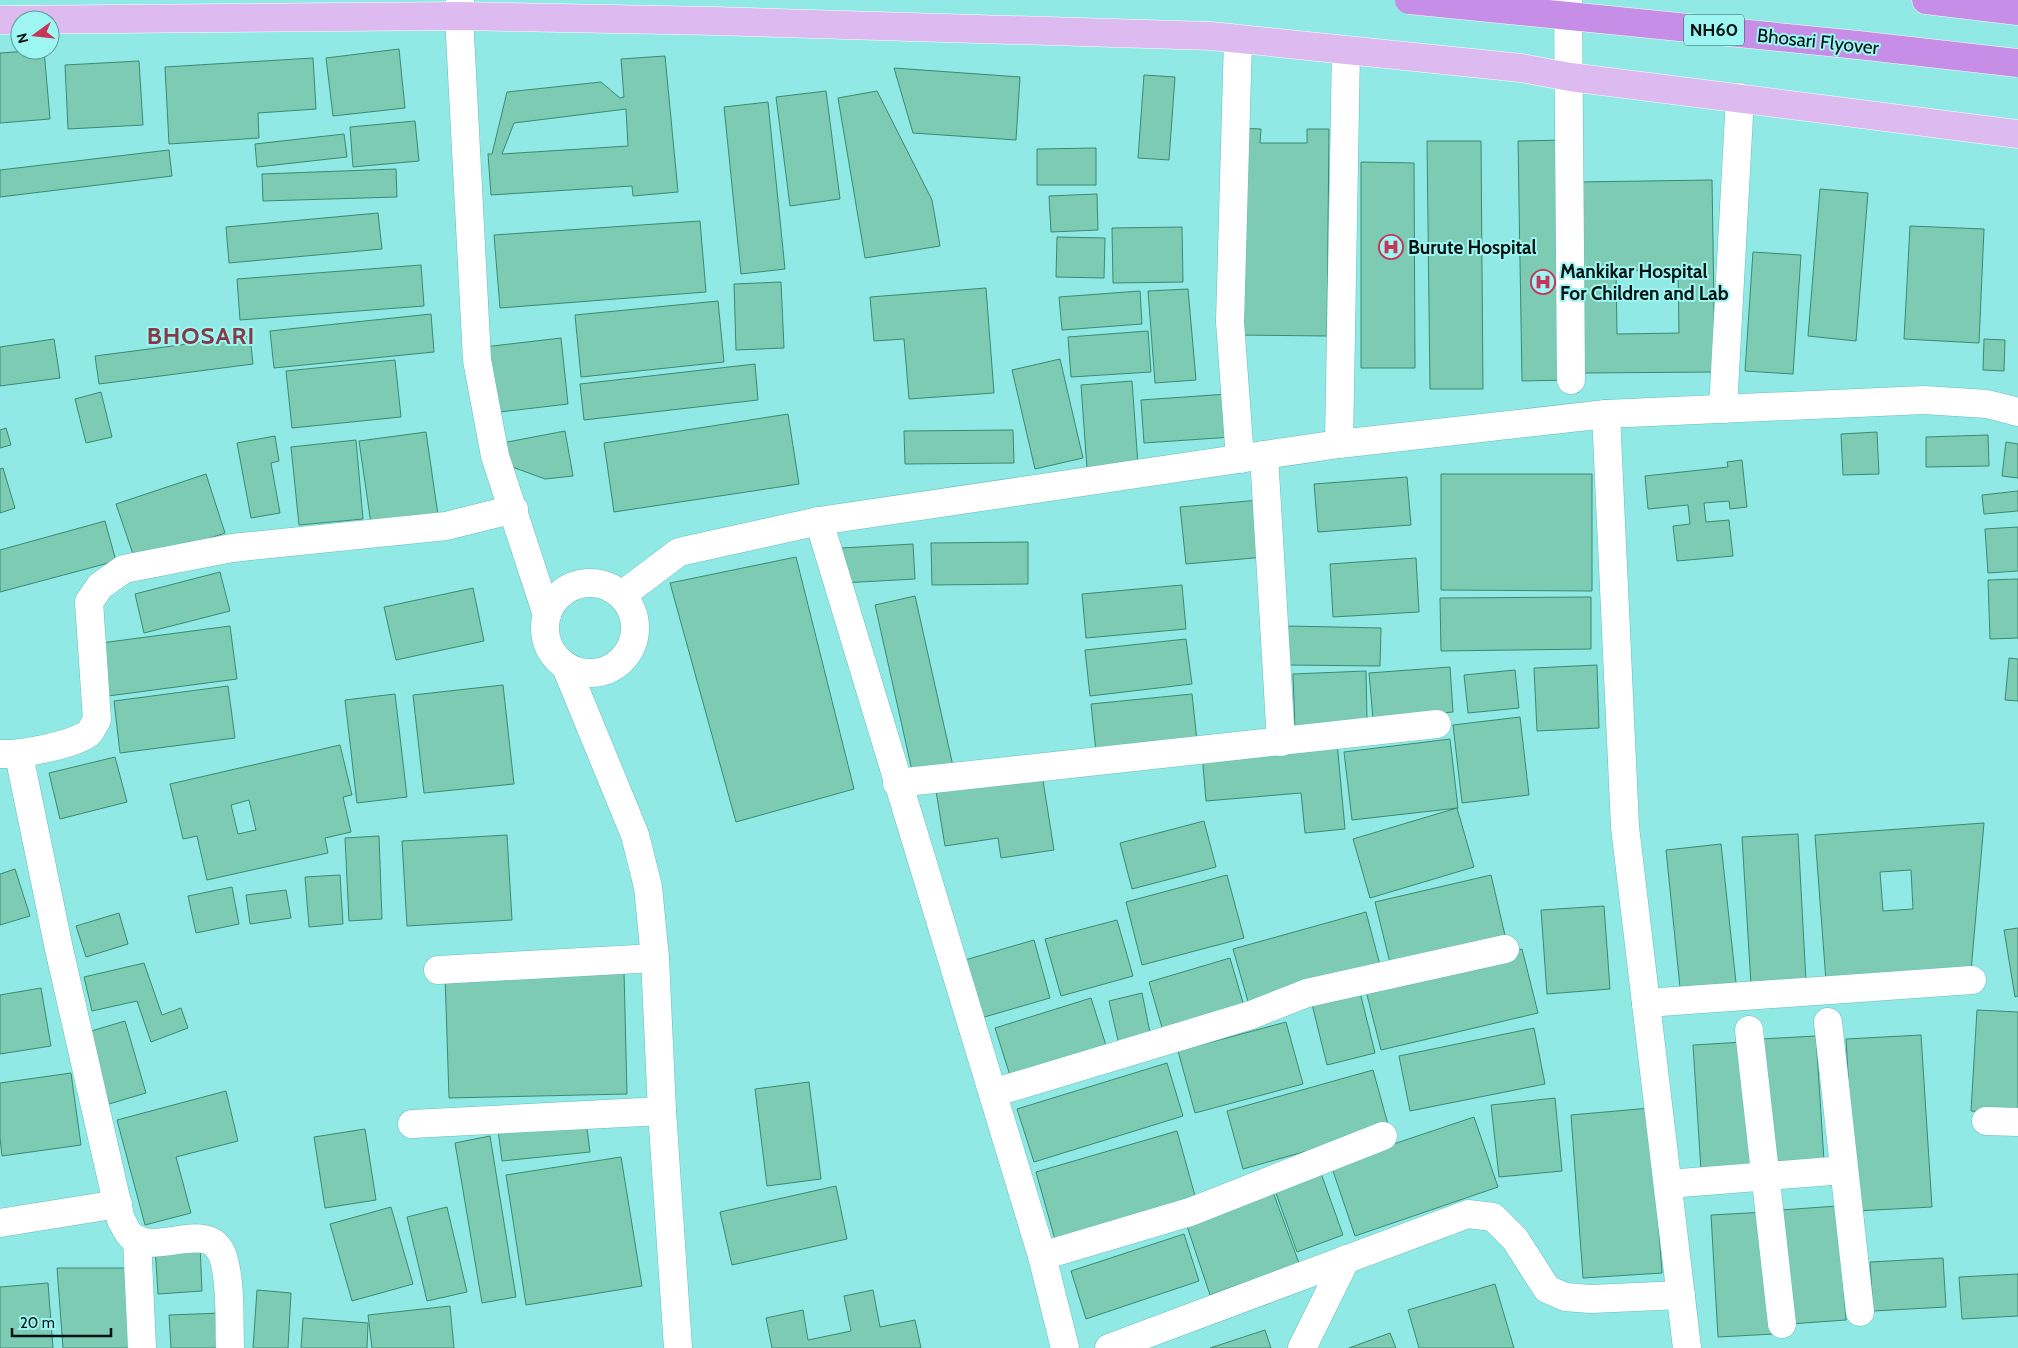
<svg xmlns="http://www.w3.org/2000/svg" width="2018" height="1348" font-family="Cabin,sans-serif">
  <style>
    .building { fill: #7dcbb2; stroke: #3a8a73; fill-rule: evenodd }
    .lines { fill: none; stroke-linecap: round; stroke-linejoin: round }
    .minor-casing { stroke: #67bfbc; stroke-width: 29 }
    .major-casing { stroke: #fff; stroke-width: 29 }
    .highway-casing { stroke: #fff; stroke-width: 29 }
    .minor { stroke: #fff; stroke-width: 28 }
    .major { stroke: #ddbbf1; stroke-width: 28 }
    .highway { stroke: #c68ee7; stroke-width: 28 }
    .highway-bridge-casing { stroke: #fff; stroke-width: 29; stroke-linecap: butt }
    .highway-bridge { stroke: #c68ee7; stroke-width: 28 }
    .labels { text-anchor: middle; stroke-width: 4; stroke-linejoin: round; paint-order: stroke }
    .shield { fill: #9ef6f2; stroke: #2f5654; stroke-width: 1 }
    .shield-label { font-size: 18px; font-weight: bold; fill: #001211 }
    .street-label { font-size: 19px; fill: #001211; stroke: #9ef6f2 }
    .poi-label { font-size: 19px; font-weight: bold; fill: #001211; stroke: #9ef6f2; text-anchor: start }
    .district-label { font-size: 24px; font-weight: bold; letter-spacing: 1px; fill: #843b47; stroke: #9ef6f2 }
  </style>
  <rect width="100%" height="100%" fill="#90e9e5"/>
  <!-- building -->
  <g class="building">
    <polygon points="399,49 405,108 333,116 326,58"/>
    <polygon points="44,50 50,119 0,123 0,53"/>
    <path d="M665 56 678 192 633 196 632 186 491 195 488 154H492L507 92 601 82 620 98 624 97 621 59ZM626 109 628 146 502 154 514 123Z"/>
    <polygon points="313,58 316,109 258,113 259,138 169,144 165,67"/>
    <polygon points="139,61 143,125 68,129 65,65"/>
    <polygon points="894,68 1020,77 1016,140 913,133"/>
    <polygon points="1144,75 1175,77 1169,160 1138,158"/>
    <polygon points="826,91 840,199 790,206 776,97"/>
    <polygon points="877,91 932,200 940,246 865,258 838,98"/>
    <polygon points="768,102 785,269 741,274 724,107"/>
    <polygon points="415,121 419,161 353,167 350,127"/>
    <polygon points="1238,128 1261,129 1260,143 1307,143 1307,129 1329,129 1327,336 1237,335"/>
    <polygon points="344,134 347,157 257,167 255,144"/>
    <polygon points="1567,140 1571,380 1522,381 1518,141"/>
    <polygon points="1427,141 1481,141 1483,389 1430,389"/>
    <polygon points="1096,148 1096,185 1037,185 1037,149"/>
    <polygon points="169,150 172,176 0,197 0,170"/>
    <polygon points="1361,162 1414,163 1415,368 1361,368"/>
    <polygon points="396,169 397,197 263,201 262,174"/>
    <path d="M1712 180 1715 372 1582 373 1578 182ZM1678 270 1679 333 1617 334 1616 271Z"/>
    <polygon points="1820,189 1868,193 1856,341 1808,336"/>
    <polygon points="1097,194 1098,230 1051,232 1049,196"/>
    <polygon points="378,213 382,249 229,263 226,227"/>
    <polygon points="700,221 706,292 500,308 494,235"/>
    <polygon points="1910,226 1984,229 1979,343 1904,339"/>
    <polygon points="1182,227 1183,282 1113,283 1112,228"/>
    <polygon points="1057,237 1105,238 1104,278 1056,277"/>
    <polygon points="1753,252 1801,255 1793,374 1745,371"/>
    <polygon points="421,265 424,306 240,320 237,279"/>
    <polygon points="781,282 784,348 736,350 734,284"/>
    <polygon points="986,288 994,393 909,399 904,339 874,341 870,297"/>
    <polygon points="1188,289 1196,380 1155,383 1148,291"/>
    <polygon points="1140,291 1142,324 1062,330 1059,297"/>
    <polygon points="718,301 724,362 581,377 575,315"/>
    <polygon points="431,314 434,352 274,368 270,331"/>
    <polygon points="1148,331 1151,372 1071,377 1068,337"/>
    <polygon points="250,336 253,364 99,384 95,356"/>
    <polygon points="561,338 568,404 491,413 484,347"/>
    <polygon points="54,339 60,378 0,386 0,347"/>
    <polygon points="1984,339 2005,340 2004,371 1983,370"/>
    <polygon points="1060,359 1083,458 1035,469 1012,370"/>
    <polygon points="395,360 401,417 292,428 286,371"/>
    <polygon points="755,364 758,400 584,420 580,384"/>
    <polygon points="1132,381 1138,465 1087,469 1081,385"/>
    <polygon points="101,392 112,437 86,443 75,399"/>
    <polygon points="1228,394 1232,437 1144,443 1141,400"/>
    <polygon points="788,414 799,484 614,512 604,443"/>
    <polygon points="6,428 11,445 0,448 0,430"/>
    <polygon points="1013,430 1014,463 905,464 904,431"/>
    <polygon points="565,431 573,476 545,479 507,465 497,444"/>
    <polygon points="426,432 438,515 371,524 359,441"/>
    <polygon points="1877,432 1879,474 1843,475 1841,434"/>
    <polygon points="1988,435 1989,466 1926,467 1926,437"/>
    <polygon points="275,436 279,461 271,463 280,513 251,518 237,443"/>
    <polygon points="356,440 363,519 299,525 291,447"/>
    <polygon points="2006,442 2018,444 2018,478 2002,476"/>
    <polygon points="1742,460 1747,507 1730,509 1729,501 1704,503 1706,522 1729,520 1733,556 1677,561 1673,526 1690,524 1688,505 1648,509 1645,476 1728,467 1727,462"/>
    <polygon points="3,468 15,508 0,513 0,469"/>
    <polygon points="206,474 225,533 136,563 116,504"/>
    <polygon points="1441,474 1592,474 1592,591 1441,590"/>
    <polygon points="1407,477 1411,525 1318,532 1314,484"/>
    <polygon points="2018,491 2018,511 1984,514 1982,495"/>
    <polygon points="1260,500 1265,557 1186,564 1180,507"/>
    <polygon points="105,521 116,561 0,592 0,550"/>
    <polygon points="2018,527 2018,571 1988,573 1985,529"/>
    <polygon points="1028,542 1028,584 932,585 931,543"/>
    <polygon points="913,544 915,579 842,583 841,548"/>
    <polygon points="796,557 854,789 736,822 670,583"/>
    <polygon points="1416,558 1419,612 1333,617 1330,564"/>
    <polygon points="220,572 230,611 144,633 135,594"/>
    <polygon points="2018,579 2018,638 1990,639 1988,580"/>
    <polygon points="1182,585 1186,629 1086,638 1082,594"/>
    <polygon points="473,588 484,641 396,660 384,607"/>
    <polygon points="915,596 953,766 913,775 875,605"/>
    <polygon points="1591,597 1591,649 1441,651 1440,598"/>
    <polygon points="230,626 237,679 108,696 101,643"/>
    <polygon points="1288,626 1381,628 1380,666 1288,665"/>
    <polygon points="1186,639 1192,684 1090,696 1085,650"/>
    <polygon points="2009,658 2018,659 2018,701 2005,700"/>
    <polygon points="1597,665 1599,728 1537,731 1534,668"/>
    <polygon points="1450,667 1453,712 1373,719 1369,673"/>
    <polygon points="1515,670 1519,708 1468,713 1464,675"/>
    <polygon points="1366,671 1367,720 1295,730 1293,674"/>
    <polygon points="503,685 514,784 424,793 413,695"/>
    <polygon points="228,686 235,738 120,753 114,701"/>
    <polygon points="395,694 407,797 357,803 345,700"/>
    <polygon points="1192,694 1197,741 1096,752 1091,704"/>
    <polygon points="1520,717 1529,795 1462,803 1453,725"/>
    <polygon points="1450,739 1458,808 1352,820 1344,752"/>
    <polygon points="1337,742 1345,829 1305,833 1301,793 1206,801 1202,754"/>
    <path d="M340 745 352 795 343 797 351 832 325 838 328 853 207 880 197 836 183 839 170 784ZM249 800 256 830 238 834 231 805Z"/>
    <polygon points="115,757 127,802 60,819 49,773"/>
    <polygon points="1041,768 1054,850 1001,858 998,838 945,846 935,785"/>
    <polygon points="1457,808 1474,867 1370,898 1353,839"/>
    <polygon points="1204,821 1216,867 1132,889 1120,843"/>
    <path d="M1984 823 1971 971 1826 981 1815 835ZM1911 870 1913 909 1883 911 1880 872Z"/>
    <polygon points="1798,834 1806,981 1751,985 1742,837"/>
    <polygon points="507,835 512,920 407,926 402,841"/>
    <polygon points="379,836 382,919 349,921 345,838"/>
    <polygon points="1721,844 1737,992 1681,997 1666,850"/>
    <polygon points="15,869 30,916 0,925 0,874"/>
    <polygon points="340,875 343,924 309,927 305,877"/>
    <polygon points="1227,875 1244,938 1142,965 1126,902"/>
    <polygon points="1491,875 1507,944 1392,971 1375,902"/>
    <polygon points="232,887 239,924 196,933 188,896"/>
    <polygon points="286,890 291,918 250,924 246,895"/>
    <polygon points="1604,906 1610,989 1547,994 1541,910"/>
    <polygon points="1366,912 1381,969 1249,1005 1233,949"/>
    <polygon points="119,913 128,944 86,957 76,926"/>
    <polygon points="1117,920 1133,976 1061,996 1045,939"/>
    <polygon points="2018,928 2018,996 2015,997 2004,930"/>
    <polygon points="1034,940 1050,998 981,1018 965,960"/>
    <polygon points="1522,949 1538,1013 1381,1050 1365,987"/>
    <polygon points="1230,958 1246,1013 1165,1038 1149,982"/>
    <polygon points="144,963 162,1015 181,1008 188,1028 151,1042 137,1001 92,1011 84,977"/>
    <polygon points="624,971 627,1094 449,1098 445,975"/>
    <polygon points="1358,984 1375,1053 1327,1065 1310,996"/>
    <polygon points="41,988 51,1046 0,1054 0,995"/>
    <polygon points="1142,993 1152,1042 1120,1049 1109,1001"/>
    <polygon points="1091,998 1109,1055 1013,1085 995,1028"/>
    <polygon points="1977,1010 2018,1012 2018,1114 1971,1111"/>
    <polygon points="125,1021 146,1093 109,1104 88,1032"/>
    <polygon points="1286,1022 1303,1084 1195,1113 1178,1051"/>
    <polygon points="1534,1028 1545,1084 1410,1111 1399,1056"/>
    <polygon points="1921,1035 1932,1207 1856,1211 1846,1039"/>
    <polygon points="1816,1036 1824,1161 1768,1164 1761,1039"/>
    <polygon points="1744,1042 1751,1168 1701,1171 1693,1045"/>
    <polygon points="1167,1063 1183,1116 1034,1162 1017,1109"/>
    <polygon points="1373,1070 1389,1128 1243,1169 1227,1111"/>
    <polygon points="71,1073 81,1145 2,1156 0,1138 0,1083"/>
    <polygon points="809,1082 821,1179 767,1186 755,1089"/>
    <polygon points="226,1091 238,1141 176,1157 191,1213 145,1225 117,1120"/>
    <polygon points="1555,1098 1562,1171 1499,1177 1491,1105"/>
    <polygon points="1650,1108 1662,1273 1583,1278 1571,1115"/>
    <polygon points="1474,1117 1498,1187 1355,1236 1331,1165"/>
    <polygon points="586,1121 590,1152 502,1161 498,1130"/>
    <polygon points="365,1129 376,1200 325,1208 314,1137"/>
    <polygon points="1177,1131 1197,1203 1056,1243 1036,1172"/>
    <polygon points="490,1136 516,1297 482,1303 455,1143"/>
    <polygon points="621,1157 642,1286 526,1305 506,1175"/>
    <polygon points="1318,1165 1343,1235 1297,1252 1272,1182"/>
    <polygon points="836,1186 847,1239 732,1265 720,1212"/>
    <polygon points="1273,1192 1299,1263 1210,1295 1186,1223"/>
    <polygon points="1837,1206 1846,1320 1790,1324 1781,1210"/>
    <polygon points="391,1207 413,1284 352,1301 330,1224"/>
    <polygon points="447,1207 467,1292 427,1301 407,1217"/>
    <polygon points="1766,1212 1774,1334 1718,1337 1711,1215"/>
    <polygon points="1184,1234 1199,1281 1086,1319 1071,1271"/>
    <polygon points="200,1244 202,1291 158,1294 155,1246"/>
    <polygon points="1943,1258 1946,1307 1873,1311 1870,1262"/>
    <polygon points="57,1268 128,1268 131,1348 63,1348"/>
    <polygon points="2018,1274 2018,1316 1962,1319 1959,1277"/>
    <polygon points="48,1283 53,1348 0,1348 0,1287"/>
    <polygon points="1495,1284 1514,1348 1419,1348 1408,1310"/>
    <polygon points="257,1290 291,1293 288,1348 253,1348"/>
    <polygon points="873,1290 880,1327 915,1320 921,1348 772,1348 766,1318 803,1310 808,1340 851,1331 844,1296"/>
    <polygon points="450,1306 454,1348 372,1348 368,1315"/>
    <polygon points="222,1313 223,1348 171,1348 169,1315"/>
    <polygon points="303,1318 368,1323 367,1348 301,1348"/>
    <polygon points="1265,1330 1271,1348 1210,1348"/>
    <polygon points="1390,1333 1396,1348 1349,1348"/>
  </g>
  <g class="lines">
    <defs>
      <g id="minor">
        <polyline points="460,0 459,16 477,360 495,456 547,615"/>
        <polyline points="1568,0 1571,380"/>
        <polyline points="1238,39 1230,322 1240,459"/>
        <polyline points="1723,409 1740,97"/>
        <polyline points="1606,414 1625,827 1687,1348"/>
        <polyline points="1339,444 1346,50"/>
        <polyline points="1264,455 1281,742"/>
        <polyline points="819,521 1042,1256 1065,1348"/>
        <circle cx="590" cy="628" r="45"/>
        <polyline points="622,595 679,552 819,521 1339,444 1606,414 1924,400 1987,404 2018,412"/>
        <polyline points="566,667 635,835 648,887 655,958 662,1111 678,1348"/>
        <path d="M1 754C21 755 73 745 89 733 92 730 94 724 97 720L89 602 100 586 124 569 232 548 446 526 514 509"/>
        <path d="M19 755 59 949 121 1220C124 1224 127 1233 131 1236 158 1259 215 1212 225 1264 231 1291 229 1321 230 1348"/>
        <polyline points="897,783 1437,724"/>
        <polyline points="438,970 655,958"/>
        <polyline points="1646,1003 1972,980"/>
        <polyline points="1828,1022 1860,1312"/>
        <polyline points="1749,1030 1782,1324"/>
        <polyline points="993,1093 1251,1015 1307,993 1505,949"/>
        <polyline points="1986,1121 2018,1122"/>
        <polyline points="412,1124 662,1111"/>
        <polyline points="1668,1184 1844,1170"/>
        <polyline points="0,1223 118,1204"/>
        <polyline points="137,1239 142,1348"/>
        <polyline points="1042,1256 1190,1212 1383,1136"/>
        <polyline points="1109,1348 1468,1214 1493,1217 1515,1239 1547,1289 1565,1297 1591,1299 1681,1295"/>
        <polyline points="1302,1348 1346,1259"/>
      </g>
      <polyline id="major" points="0,20 459,16 715,21 1211,36 1521,68 1570,77 2018,134"/>
      <polyline id="highway" points="1926,0 2018,11"/>
    </defs>
    <!-- minor casing -->
    <use href="#minor" class="minor-casing"/>
    <!-- major casing -->
    <use href="#major" class="major-casing"/>
    <!-- highway casing -->
    <use href="#highway" class="highway-casing"/>
    <!-- minor -->
    <use href="#minor" class="minor"/>
    <!-- major -->
    <use href="#major" class="major"/>
    <!-- highway -->
    <use href="#highway" class="highway"/>
    <defs>
      <polyline id="highway-bridge" points="1409,0 1858,45 2018,63"/>
    </defs>
    <!-- highway-bridge casing -->
    <use href="#highway-bridge" class="highway-bridge-casing"/>
    <!-- highway-bridge -->
    <use href="#highway-bridge" class="highway-bridge"/>
  </g>
  <!-- icons -->
  <defs>
    <symbol id="hospital-ring" viewBox="-11 -11 22 22"><circle r="9.5" fill="#9ef6f2" stroke="#c53657" stroke-width="1.5"/><path d="M-5-5h3v3.5h4V-5h3V5h-3V1.5h-4V5h-3Z" fill="#c53657"/></symbol>
  </defs>
  <g fill-rule="evenodd">
    <use href="#hospital-ring" x="1377" y="233" width="28" height="28"/>
    <use href="#hospital-ring" x="1529" y="268" width="28" height="28"/>
  </g>
  <g class="labels">
    <!-- shield labels -->
    <rect class="shield" x="1684" y="14.5" width="60" height="31" rx="4"/>
    <g class="shield-label">
      <text x="1714" y="36">NH60</text>
    </g>
    <!-- street labels -->
    <g class="street-label">
      <text transform="translate(1818 41) rotate(6)" y="7">Bhosari Flyover</text>
    </g>
    <!-- poi labels -->
    <g class="poi-label">
      <text x="1408" y="254">Burute Hospital</text>
      <text x="1560" y="278">Mankikar Hospital<tspan x="1560" dy="22">For Children and Lab</tspan></text>
    </g>
    <!-- district labels -->
    <g class="district-label">
      <text x="201" y="344">BHOSARI</text>
    </g>
  </g>
  <!-- north arrow -->
  <g transform="translate(35 35) rotate(255)"><circle r="24" fill="#9ef6f2" stroke="#5f9b98"/>
  <path d="M0-4L9 19L0 12L-9 19Z" fill="#c53657"/>
  <text y="-8" font-size="14" font-weight="bold" text-anchor="middle" fill="#001211">N</text>
  </g>
  <!-- scale -->
  <path d="M12 1328v8h99v-8" fill="none" stroke="#001211" stroke-width="2.5"/>
  <text x="20" y="1328" font-size="15" fill="#001211" stroke="#9ef6f2" stroke-width="4" paint-order="stroke">20 m</text>
</svg>
